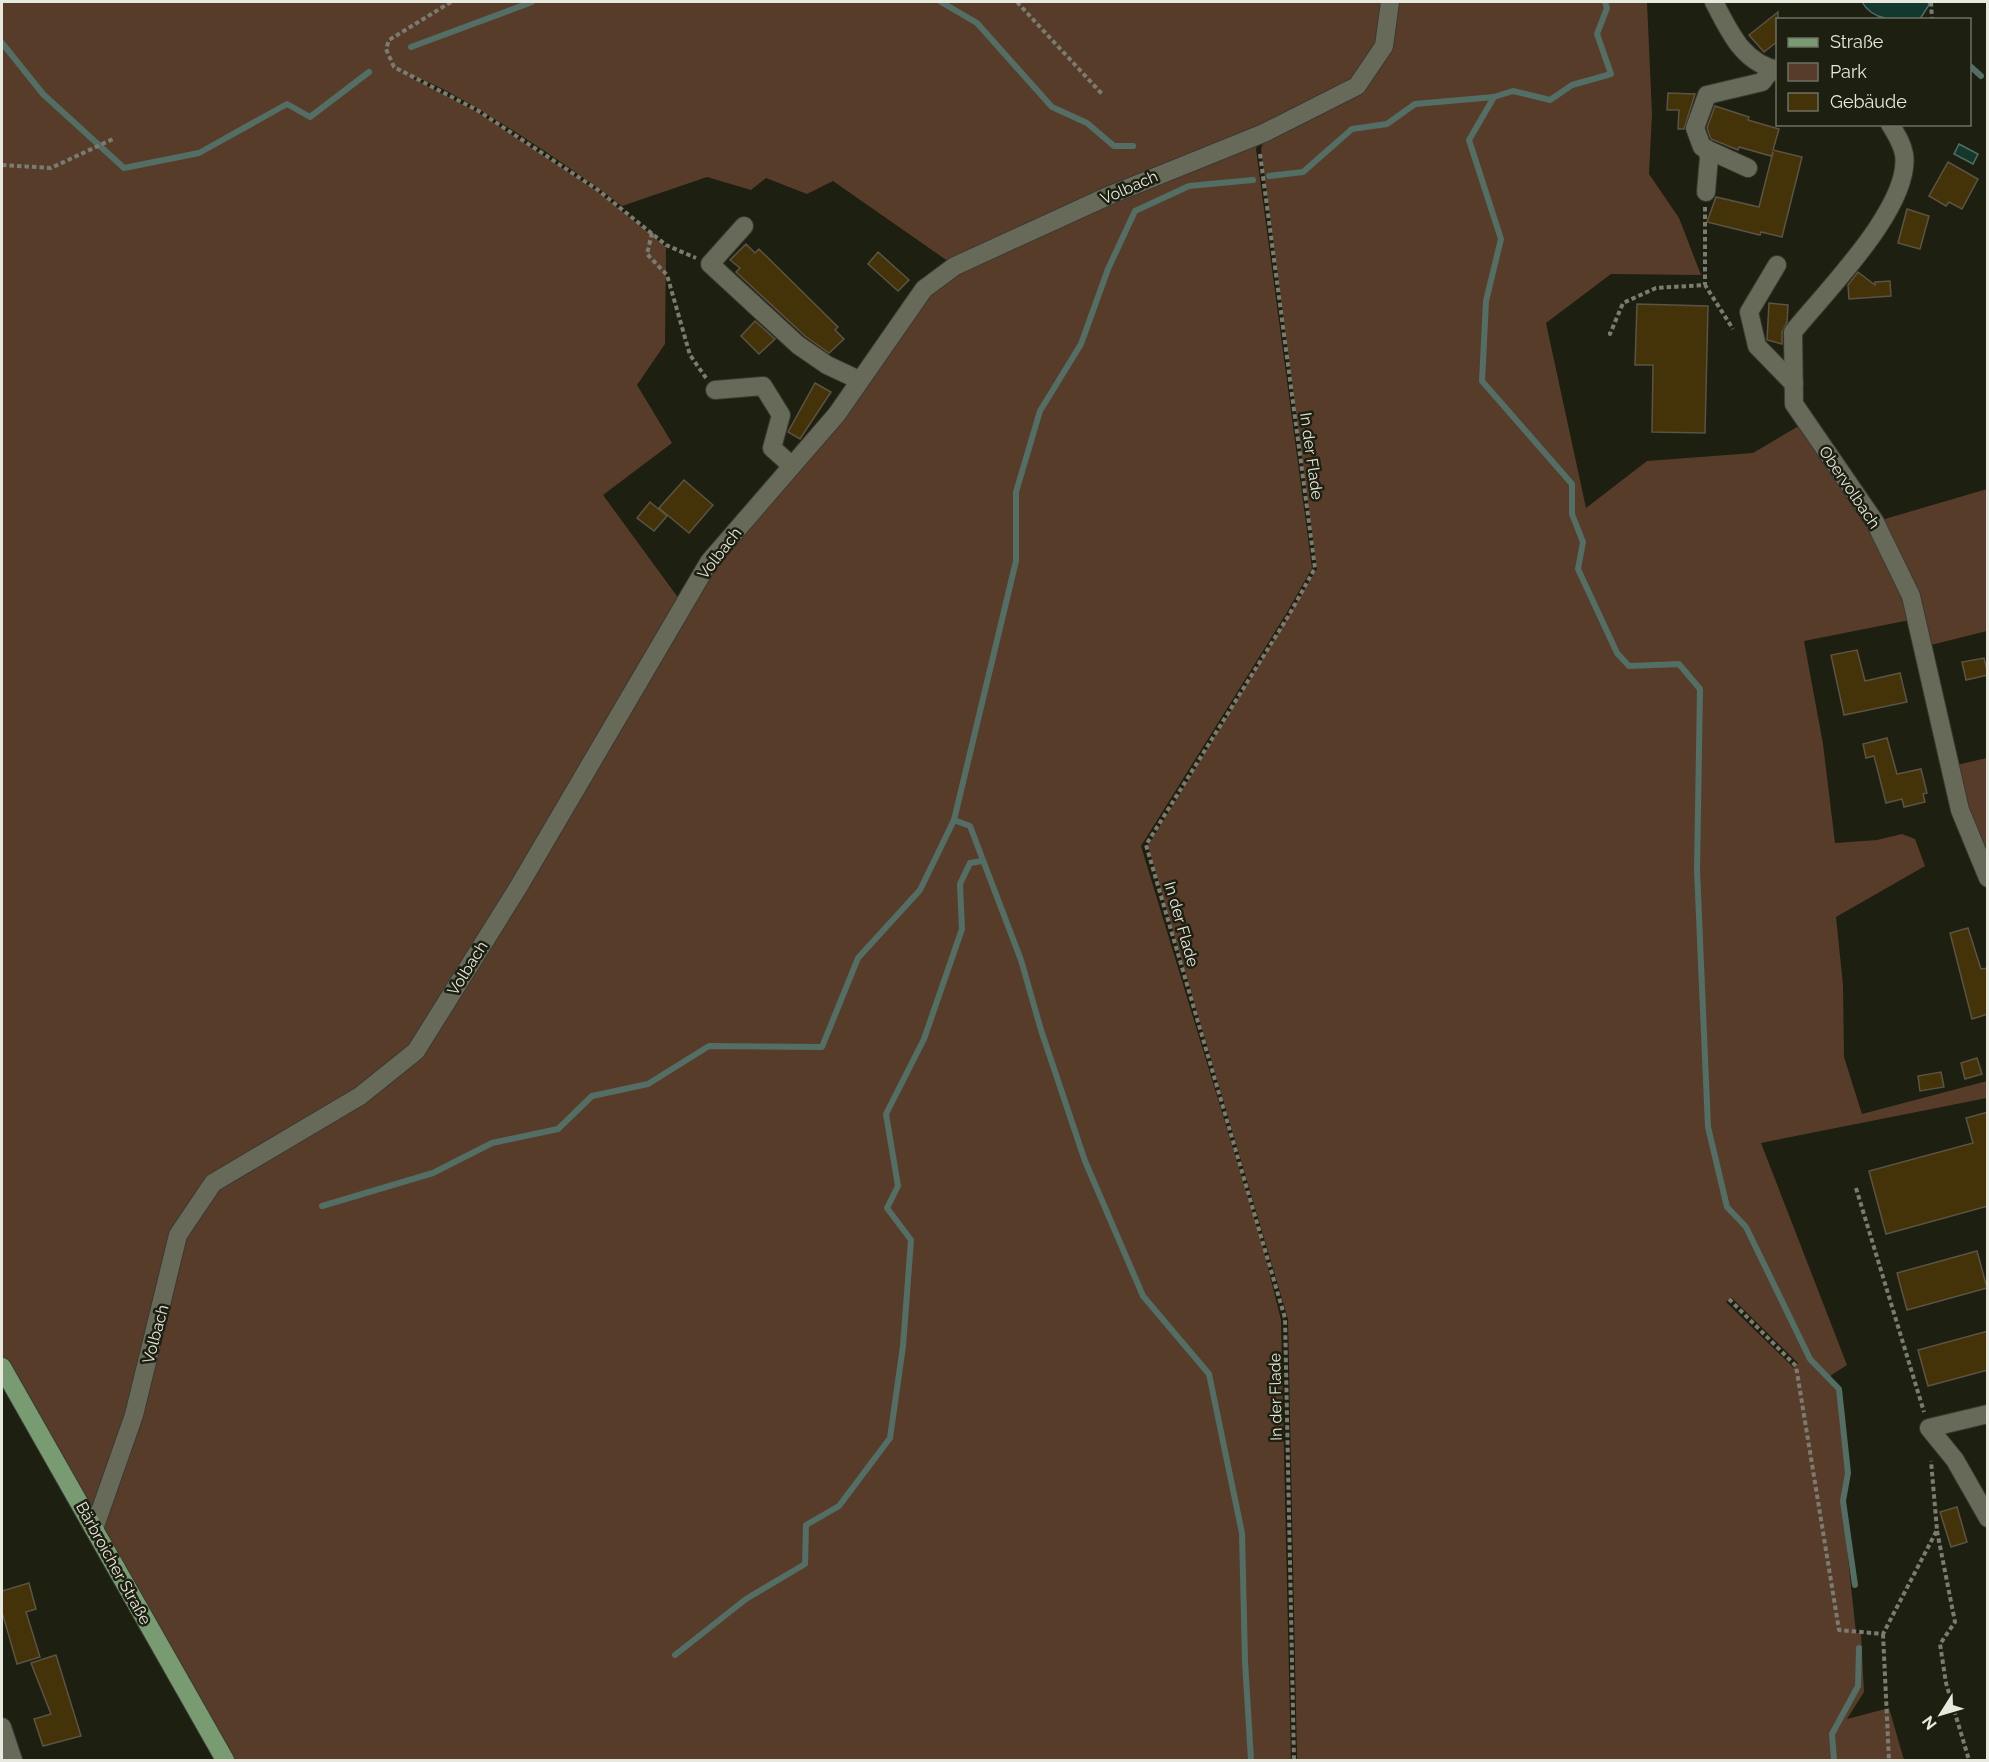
<svg xmlns="http://www.w3.org/2000/svg" width="1989" height="1762" font-family="Raleway,sans-serif">
  <style>
    .green { fill: #583c2a; fill-rule: evenodd }
    .water { fill: #13392f; stroke: #536e64; stroke-width: 1.5 }
    .lines { fill: none; stroke-linecap: round; stroke-linejoin: round }
    .stream { stroke: #536e64; stroke-width: 6 }
    .building { fill: #443308; stroke: #5b5343; stroke-width: 1.5 }
    .minor-casing { stroke: #393a32; stroke-width: 20 }
    .major-casing { stroke: #393a32; stroke-width: 20 }
    .path { stroke: #7a7c6f; stroke-width: 4; stroke-dasharray: 4.5 3; stroke-linecap: butt }
    .minor { stroke: #676a59; stroke-width: 18 }
    .major { stroke: #789b72; stroke-width: 18 }
    .labels { text-anchor: middle; stroke-width: 5; stroke-linejoin: round; paint-order: stroke }
    .street-label { font-size: 16px; fill: #e7e9df; stroke: #1d1f10 }
  </style>
  <rect width="100%" height="100%" fill="#1d1f10"/>
  <!-- green -->
  <g class="green">
    <path d="M2 2H1388L1381 45 1355 83 952 264 833 181 807 194 766 178 751 190 707 177 622 206C594 183 437 75 410 77L477 112 597 191 666 247 665 344 637 385 672 443 603 495 682 603 413 1049 357 1093 245 1157 175 1235 97 1525 2 1356Z"/>
    <path d="M1394 2H1647L1652 114 1649 174 1679 218 1701 275 1611 274 1546 323 1586 508 1647 461 1753 453 1802 424 1871 523 1894 572 1910 620 1804 641 1823 744 1835 843 1877 840 1902 834 1915 839 1925 866 1836 917 1843 985 1844 1057 1862 1114 1987 1081V1098L1761 1143 1847 1365 1827 1378 1837 1389 1846 1472 1842 1501 1856 1633H1861L1864 1692 1847 1719 1889 1708 1904 1760H1297L1288 1319 1148 846 1317 569 1261 149 1266 133 1360 89ZM1731 1297 1798 1363 1794 1368 1726 1302Z"/>
    <polygon points="1261,136 1256,149 1312,568 1286,614 1141,846 1262,1244 1281,1320 1291,1760 227,1760 102,1531 186,1235 217,1184 421,1052 712,566 928,291 958,271"/>
    <polygon points="1987,489 1987,631 1927,646 1878,521"/>
    <polygon points="1987,758 1987,871 1952,766"/>
  </g>
  <!-- water -->
  <g class="water">
    <path d="M1862 2H1928L1929 5 1920 19C1899 20 1874 23 1862 2Z"/>
    <polygon points="1959,144 1978,154 1973,164 1954,154"/>
  </g>
  <g class="lines">
    <!-- stream -->
    <g class="stream">
      <polyline points="941,2 977,23 1052,107 1087,123 1114,146 1133,146"/>
      <polyline points="2,43 43,94 124,168 199,153 287,104 310,117 369,72"/>
      <polyline points="411,47 532,2"/>
      <polyline points="1970,66 1981,76"/>
      <polyline points="1494,97 1469,140 1501,239 1486,301 1482,381 1572,484 1572,514 1583,542 1578,569 1617,653 1629,666 1679,664 1700,689 1697,870 1708,1127 1727,1207 1746,1227 1810,1359 1839,1389 1848,1473 1843,1501 1855,1585"/>
      <polyline points="1269,176 1303,172 1352,129 1387,124 1415,104 1494,97 1513,91 1550,100 1572,85 1611,74 1597,34 1607,8 1605,2"/>
      <polyline points="954,820 970,826 1021,960 1041,1030 1085,1161 1143,1296 1209,1374 1242,1533 1245,1661 1251,1760"/>
      <polyline points="322,1206 433,1173 492,1143 558,1129 592,1096 648,1084 709,1046 822,1047 858,958 920,890 954,820 1016,561 1016,492 1040,411 1081,344 1108,269 1135,211 1189,186 1253,180"/>
      <polyline points="675,1655 746,1599 805,1564 806,1525 839,1506 890,1438 903,1346 911,1240 887,1208 898,1186 886,1114 924,1039 962,929 960,884 970,863 982,861"/>
      <polyline points="1834,1760 1832,1734 1858,1686 1859,1648"/>
    </g>
  </g>
  <!-- building -->
  <g class="building">
    <polygon points="1778,12 1778,41 1764,52 1749,35"/>
    <polygon points="1668,93 1695,94 1684,129 1678,129 1679,110 1667,110"/>
    <polygon points="1715,106 1749,117 1748,120 1779,129 1773,150 1802,157 1782,237 1761,232 1760,235 1707,222 1716,197 1759,207 1773,152 1771,156 1739,147 1738,150 1711,139 1707,128"/>
    <polygon points="1948,162 1978,179 1962,209 1949,202 1946,206 1929,196"/>
    <polygon points="1907,209 1929,216 1920,249 1898,243"/>
    <polygon points="746,244 755,253 759,249 838,327 835,330 844,339 829,353 805,336 736,272 740,268 730,260"/>
    <polygon points="878,252 909,280 898,291 868,264"/>
    <polygon points="1858,272 1875,285 1875,282 1890,281 1891,296 1849,299 1848,285"/>
    <polygon points="1769,303 1788,305 1787,322 1782,332 1782,344 1767,340"/>
    <polygon points="1637,304 1708,306 1705,433 1652,432 1653,365 1635,365"/>
    <polygon points="755,321 775,339 759,354 741,336"/>
    <polygon points="815,383 831,392 800,439 788,432"/>
    <polygon points="684,480 713,505 689,533 659,508"/>
    <polygon points="650,502 667,516 654,531 637,518"/>
    <polygon points="1857,650 1865,681 1900,673 1907,702 1844,715 1831,655"/>
    <polygon points="1984,658 1988,675 1966,680 1962,662"/>
    <polygon points="1887,738 1897,774 1921,769 1927,793 1923,794 1925,802 1904,807 1902,799 1886,803 1874,756 1866,758 1863,744"/>
    <polygon points="1968,928 1981,969 1988,968 1988,1014 1972,1019 1950,933"/>
    <polygon points="1977,1058 1982,1074 1965,1079 1961,1063"/>
    <polygon points="1941,1072 1944,1087 1920,1091 1918,1076"/>
    <polygon points="1988,1112 1988,1206 1886,1234 1869,1171 1973,1143 1966,1118"/>
    <polygon points="1977,1251 1987,1288 1907,1310 1897,1273"/>
    <polygon points="1988,1331 1988,1370 1928,1386 1918,1350"/>
    <polygon points="1957,1507 1967,1542 1951,1547 1940,1512"/>
    <polygon points="29,1583 36,1609 26,1612 40,1657 17,1664 2,1612 2,1591"/>
    <polygon points="56,1655 81,1736 43,1746 34,1719 51,1714 31,1663"/>
  </g>
  <g class="lines">
    <defs>
      <g id="minor">
        <path d="M1714 2C1729 30 1742 63 1778 70"/>
        <path d="M1890 124C1896 134 1902 143 1904 154 1912 206 1825 292 1793 332L1794 404 1875 522 1911 596 1960 810 1988 878"/>
        <polyline points="1748,168 1702,147 1695,128 1707,95 1762,82 1772,69"/>
        <polyline points="1706,192 1709,157 1707,149"/>
        <polyline points="744,226 710,264 798,345 827,365 859,380"/>
        <polyline points="1777,265 1749,312 1757,346 1794,384"/>
        <polyline points="715,390 763,386 781,415 772,448 792,466"/>
        <polyline points="1988,1414 1929,1428 1955,1460 1988,1518"/>
        <polyline points="94,1529 134,1415 178,1235 213,1183 360,1096 416,1051 519,886 709,562 837,414 924,289 955,266 1108,196 1264,133 1357,86 1384,46 1390,2"/>
        <polyline points="2,1727 13,1760"/>
      </g>
      <polyline id="major" points="2,1367 225,1760"/>
    </defs>
    <!-- minor casing -->
    <use href="#minor" class="minor-casing"/>
    <!-- major casing -->
    <use href="#major" class="major-casing"/>
    <!-- path -->
    <g class="path">
      <polyline points="451,2 389,40 386,49 394,67 477,110 598,190 666,245 696,258"/>
      <polyline points="1017,2 1102,94"/>
      <polyline points="1931,2 1932,20"/>
      <polyline points="1260,154 1315,568 1289,615 1146,845 1285,1318 1294,1760"/>
      <polyline points="2,165 51,168 113,139"/>
      <polyline points="1705,207 1705,285"/>
      <polyline points="652,233 647,254 667,275 690,355 706,378"/>
      <polyline points="1610,332 1610,334 1623,303 1656,288 1705,285 1733,329"/>
      <polyline points="1856,1188 1924,1412"/>
      <polyline points="1729,1299 1796,1366 1839,1630 1883,1634 1937,1530 1931,1461"/>
      <polyline points="1937,1531 1955,1622 1940,1644 1946,1683 1969,1760"/>
      <polyline points="1883,1634 1889,1760"/>
    </g>
    <!-- minor -->
    <use href="#minor" class="minor"/>
    <!-- major -->
    <use href="#major" class="major"/>
  </g>
  <g class="labels">
    <!-- street labels -->
    <g class="street-label">
      <text transform="translate(1129 187) rotate(-24)" y="6">Volbach</text>
      <text transform="translate(1312 456) rotate(82)" y="6">In der Flade</text>
      <text transform="translate(1850 487) rotate(56)" y="6">Obervolbach</text>
      <text transform="translate(719 553) rotate(-52)" y="6">Volbach</text>
      <text transform="translate(1182 924) rotate(74)" y="6">In der Flade</text>
      <text transform="translate(467 968) rotate(-58)" y="6">Volbach</text>
      <text transform="translate(155 1334) rotate(-75)" y="6">Volbach</text>
      <text transform="translate(1275 1397) rotate(-91)" y="6">In der Flade</text>
      <text transform="translate(114 1563) rotate(61)" y="6">Bärbroicher Straße</text>
    </g>
  </g>
  <!-- border -->
  <rect width="1989" height="1762" fill="none" stroke="#e7e9df" stroke-width="6"/>
  <!-- legend -->
  <rect x="1776" y="18" width="195" height="108" fill="#1d1f10" stroke="#6e7063" stroke-width="1.5"/>
  <rect x="1788" y="38" width="30" height="9" fill="#789b72" stroke="#6e7063" stroke-width="1.5"/>
  <text x="1830" y="48" font-size="18" fill="#e7e9df">Straße</text>
  <rect x="1788" y="63" width="30" height="18" fill="#583c2a" stroke="#6e7063" stroke-width="1.5"/>
  <text x="1830" y="78" font-size="18" fill="#e7e9df">Park</text>
  <rect x="1788" y="93" width="30" height="18" fill="#443308" stroke="#6e7063" stroke-width="1.5"/>
  <text x="1830" y="108" font-size="18" fill="#e7e9df">Gebäude</text>
  <!-- north arrow -->
  <g transform="translate(1941 1714) rotate(233)" stroke="#1d1f10" stroke-width="4.5" paint-order="stroke">
  <path d="M0-4.5L10 22L0 15L-10 22Z" fill="#e7e9df"/>
  <text y="-9" font-size="16" font-weight="bold" text-anchor="middle" fill="#e7e9df">N</text>
  </g>
</svg>
